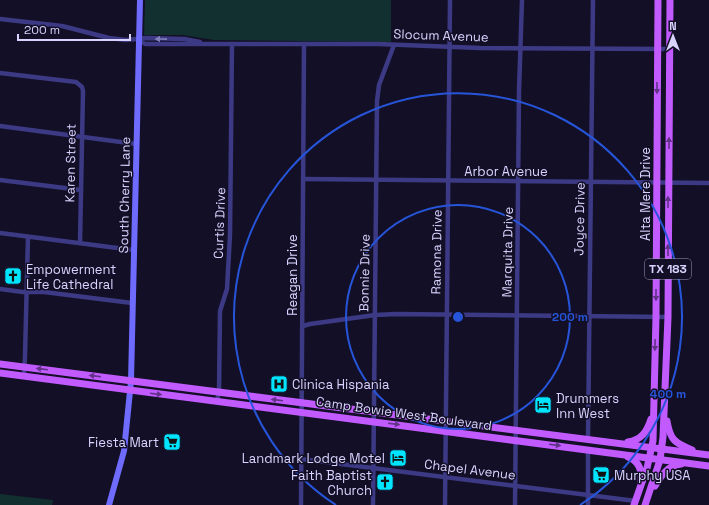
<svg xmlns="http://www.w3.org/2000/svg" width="709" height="505" font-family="'Space Grotesk',sans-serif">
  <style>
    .green { fill: #12302f }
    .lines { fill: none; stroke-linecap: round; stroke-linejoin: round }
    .street { stroke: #3d3a85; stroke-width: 4.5 }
    .secondary { stroke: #6f6bff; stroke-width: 6 }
    .primary { stroke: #c25bff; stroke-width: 7 }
    .oneway { fill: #837fbc }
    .oneway2 { fill: #623188 }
    .ring { fill: none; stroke: #2655da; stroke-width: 2 }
    .labels { text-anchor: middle; stroke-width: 3; stroke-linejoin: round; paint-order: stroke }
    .shield { fill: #130f26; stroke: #9e99be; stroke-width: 1 }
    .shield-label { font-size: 12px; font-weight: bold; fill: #d9d4ff }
    .street-label { font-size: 13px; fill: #d9d4ff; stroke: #130f26 }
    .poi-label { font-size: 13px; fill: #d9d4ff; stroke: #130f26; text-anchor: start }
    .centre { fill: #2655da; stroke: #130f26; stroke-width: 2 }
    .ring-label { font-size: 12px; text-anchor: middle; font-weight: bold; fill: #2655da; stroke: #130f26; stroke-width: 3; stroke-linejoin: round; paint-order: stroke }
  </style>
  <rect width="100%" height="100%" fill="#130f26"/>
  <!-- green -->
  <g class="green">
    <polygon points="145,0 391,0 391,42 214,40 182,35 144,35"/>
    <polygon points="0,494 53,500 52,505 0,505"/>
  </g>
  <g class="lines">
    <!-- street -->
    <g class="street">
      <polyline points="0,19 62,26 109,38 126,40 146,38 184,39 200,42"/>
      <polyline points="139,40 145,44 378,44 480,48 670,49"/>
      <polyline points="0,73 76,82 82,87 83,91 80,243"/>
      <polyline points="0,126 136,144"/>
      <polyline points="303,179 709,183"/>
      <polyline points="0,180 81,190"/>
      <polyline points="0,233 133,250"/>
      <polyline points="0,289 23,292 44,292 132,303"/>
      <polyline points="303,326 310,324 375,315 396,314 668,317"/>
      <polyline points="24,376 25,356 28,237"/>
      <polyline points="217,401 219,392 220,311 227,289 230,235 232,44"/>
      <polyline points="588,439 593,0"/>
      <polyline points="301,459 636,501"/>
      <polyline points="301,505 304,44"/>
      <polyline points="373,505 377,101 379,85 394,45"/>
      <polyline points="445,505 450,0"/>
      <polyline points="515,505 519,91 522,0"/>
      <polyline points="588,505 588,449"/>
    </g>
    <!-- secondary -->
    <polyline class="secondary" points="109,505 124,451 131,381 140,0"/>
    <!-- primary -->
    <g class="primary">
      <polyline points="0,364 709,455"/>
      <polyline points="0,373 709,466"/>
      <path d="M667 421C670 440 675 443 692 450"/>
      <path d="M628 442C641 440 647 432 651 419"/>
      <path d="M628 457C639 461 642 470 641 481"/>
      <path d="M655 486C661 476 668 465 681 464"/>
      <polyline points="634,505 647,468 653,441 656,317 658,0"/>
      <polyline points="645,505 660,460 663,437 668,317 670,0"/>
    </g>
  </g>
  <!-- one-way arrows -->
  <defs><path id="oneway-solid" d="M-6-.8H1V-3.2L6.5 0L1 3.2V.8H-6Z"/></defs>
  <use class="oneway" href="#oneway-solid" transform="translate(161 39) rotate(-179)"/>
  <g class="oneway2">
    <use href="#oneway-solid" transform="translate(657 88) rotate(90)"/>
    <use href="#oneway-solid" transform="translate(669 143) rotate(-90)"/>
    <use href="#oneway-solid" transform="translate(668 202) rotate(-90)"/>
    <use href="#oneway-solid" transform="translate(668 250) rotate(-90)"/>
    <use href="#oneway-solid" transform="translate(656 295) rotate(90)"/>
    <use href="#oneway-solid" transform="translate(655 345) rotate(91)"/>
    <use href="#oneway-solid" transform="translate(42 369) rotate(-173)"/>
    <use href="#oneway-solid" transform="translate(95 376) rotate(-173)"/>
    <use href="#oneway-solid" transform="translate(156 394) rotate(7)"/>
    <use href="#oneway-solid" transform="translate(277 400) rotate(-173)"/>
    <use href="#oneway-solid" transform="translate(394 424) rotate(7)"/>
    <use href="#oneway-solid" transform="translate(555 445) rotate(7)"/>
  </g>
  <!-- distance rings -->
  <g class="ring">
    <circle cx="458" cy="317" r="112"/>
    <path d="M336 505A224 224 0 1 1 580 505"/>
  </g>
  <!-- icons -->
  <defs>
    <symbol id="church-square" viewBox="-11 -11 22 22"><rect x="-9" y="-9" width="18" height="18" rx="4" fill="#00e5ff" stroke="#130f26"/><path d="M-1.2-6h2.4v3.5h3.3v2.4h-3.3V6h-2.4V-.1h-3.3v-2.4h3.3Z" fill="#111"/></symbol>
    <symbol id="hospital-square" viewBox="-11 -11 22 22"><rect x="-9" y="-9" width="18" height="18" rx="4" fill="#00e5ff" stroke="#130f26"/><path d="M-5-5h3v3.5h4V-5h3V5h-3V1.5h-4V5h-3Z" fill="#111"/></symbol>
    <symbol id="hotel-square" viewBox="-11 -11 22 22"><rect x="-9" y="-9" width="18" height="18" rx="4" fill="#00e5ff" stroke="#130f26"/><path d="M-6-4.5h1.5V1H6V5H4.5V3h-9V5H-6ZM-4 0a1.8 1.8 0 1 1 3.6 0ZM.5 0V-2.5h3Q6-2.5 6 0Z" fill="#111"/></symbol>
    <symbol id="supermarket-square" viewBox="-11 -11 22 22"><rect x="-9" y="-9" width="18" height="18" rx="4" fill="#00e5ff" stroke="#130f26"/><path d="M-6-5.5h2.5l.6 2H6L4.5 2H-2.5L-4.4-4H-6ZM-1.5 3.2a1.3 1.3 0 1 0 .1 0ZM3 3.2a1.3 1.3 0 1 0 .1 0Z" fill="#111"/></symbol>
  </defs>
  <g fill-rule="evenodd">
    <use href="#church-square" x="3" y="266" width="20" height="20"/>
    <use href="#hospital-square" x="269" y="374" width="20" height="20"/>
    <use href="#hotel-square" x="533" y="395" width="20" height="20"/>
    <use href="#supermarket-square" x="162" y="432" width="20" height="20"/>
    <use href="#hotel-square" x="388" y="448" width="20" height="20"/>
    <use href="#supermarket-square" x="591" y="465" width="20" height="20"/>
    <use href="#church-square" x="375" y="472" width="20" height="20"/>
  </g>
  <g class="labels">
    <!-- shield labels -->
    <rect class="shield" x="645" y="259" width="46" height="20" rx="3"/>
    <g class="shield-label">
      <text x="668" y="273">TX 183</text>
    </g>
    <!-- street labels -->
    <g class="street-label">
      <text transform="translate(441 35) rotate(2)" y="5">Slocum Avenue</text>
      <text transform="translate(70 163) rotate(-89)" y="5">Karen Street</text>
      <text x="506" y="176">Arbor Avenue</text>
      <text transform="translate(645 194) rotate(-90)" y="5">Alta Mere Drive</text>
      <text transform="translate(124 195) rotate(-89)" y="5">South Cherry Lane</text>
      <text transform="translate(579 219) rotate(-89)" y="5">Joyce Drive</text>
      <text transform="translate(219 223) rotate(-88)" y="5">Curtis Drive</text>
      <text transform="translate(436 252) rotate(-89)" y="5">Ramona Drive</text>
      <text transform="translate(507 252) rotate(-89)" y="5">Marquita Drive</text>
      <text transform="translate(364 273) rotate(-89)" y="5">Bonnie Drive</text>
      <text transform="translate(292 275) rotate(-90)" y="5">Reagan Drive</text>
      <text transform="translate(404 413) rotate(8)" y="5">Camp Bowie West Boulevard</text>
      <text transform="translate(470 469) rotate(7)" y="5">Chapel Avenue</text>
    </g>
    <!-- poi labels -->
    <g class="poi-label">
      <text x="26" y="274">Empowerment<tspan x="26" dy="15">Life Cathedral</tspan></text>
      <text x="292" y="389">Clinica Hispania</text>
      <text x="556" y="403">Drummers<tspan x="556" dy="15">Inn West</tspan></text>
      <text x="159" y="447" text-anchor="end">Fiesta Mart</text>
      <text x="385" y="463" text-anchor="end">Landmark Lodge Motel</text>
      <text x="372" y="480" text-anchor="end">Faith Baptist<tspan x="372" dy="15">Church</tspan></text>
      <text x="614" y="480">Murphy USA</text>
    </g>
  </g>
  <circle cx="458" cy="317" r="6" class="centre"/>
  <g class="ring-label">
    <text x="570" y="321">200 m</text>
    <text x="668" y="398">400 m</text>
  </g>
  <!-- north arrow -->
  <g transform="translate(673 36)" stroke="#130f26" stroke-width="3" paint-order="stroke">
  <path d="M0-3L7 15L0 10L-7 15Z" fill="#d9d4ff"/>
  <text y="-6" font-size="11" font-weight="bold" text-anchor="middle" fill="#d9d4ff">N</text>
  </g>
  <!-- scale -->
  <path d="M18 34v6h112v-6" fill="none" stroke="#d9d4ff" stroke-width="2"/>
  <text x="24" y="34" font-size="12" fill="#d9d4ff" stroke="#130f26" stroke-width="3" paint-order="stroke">200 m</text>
</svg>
